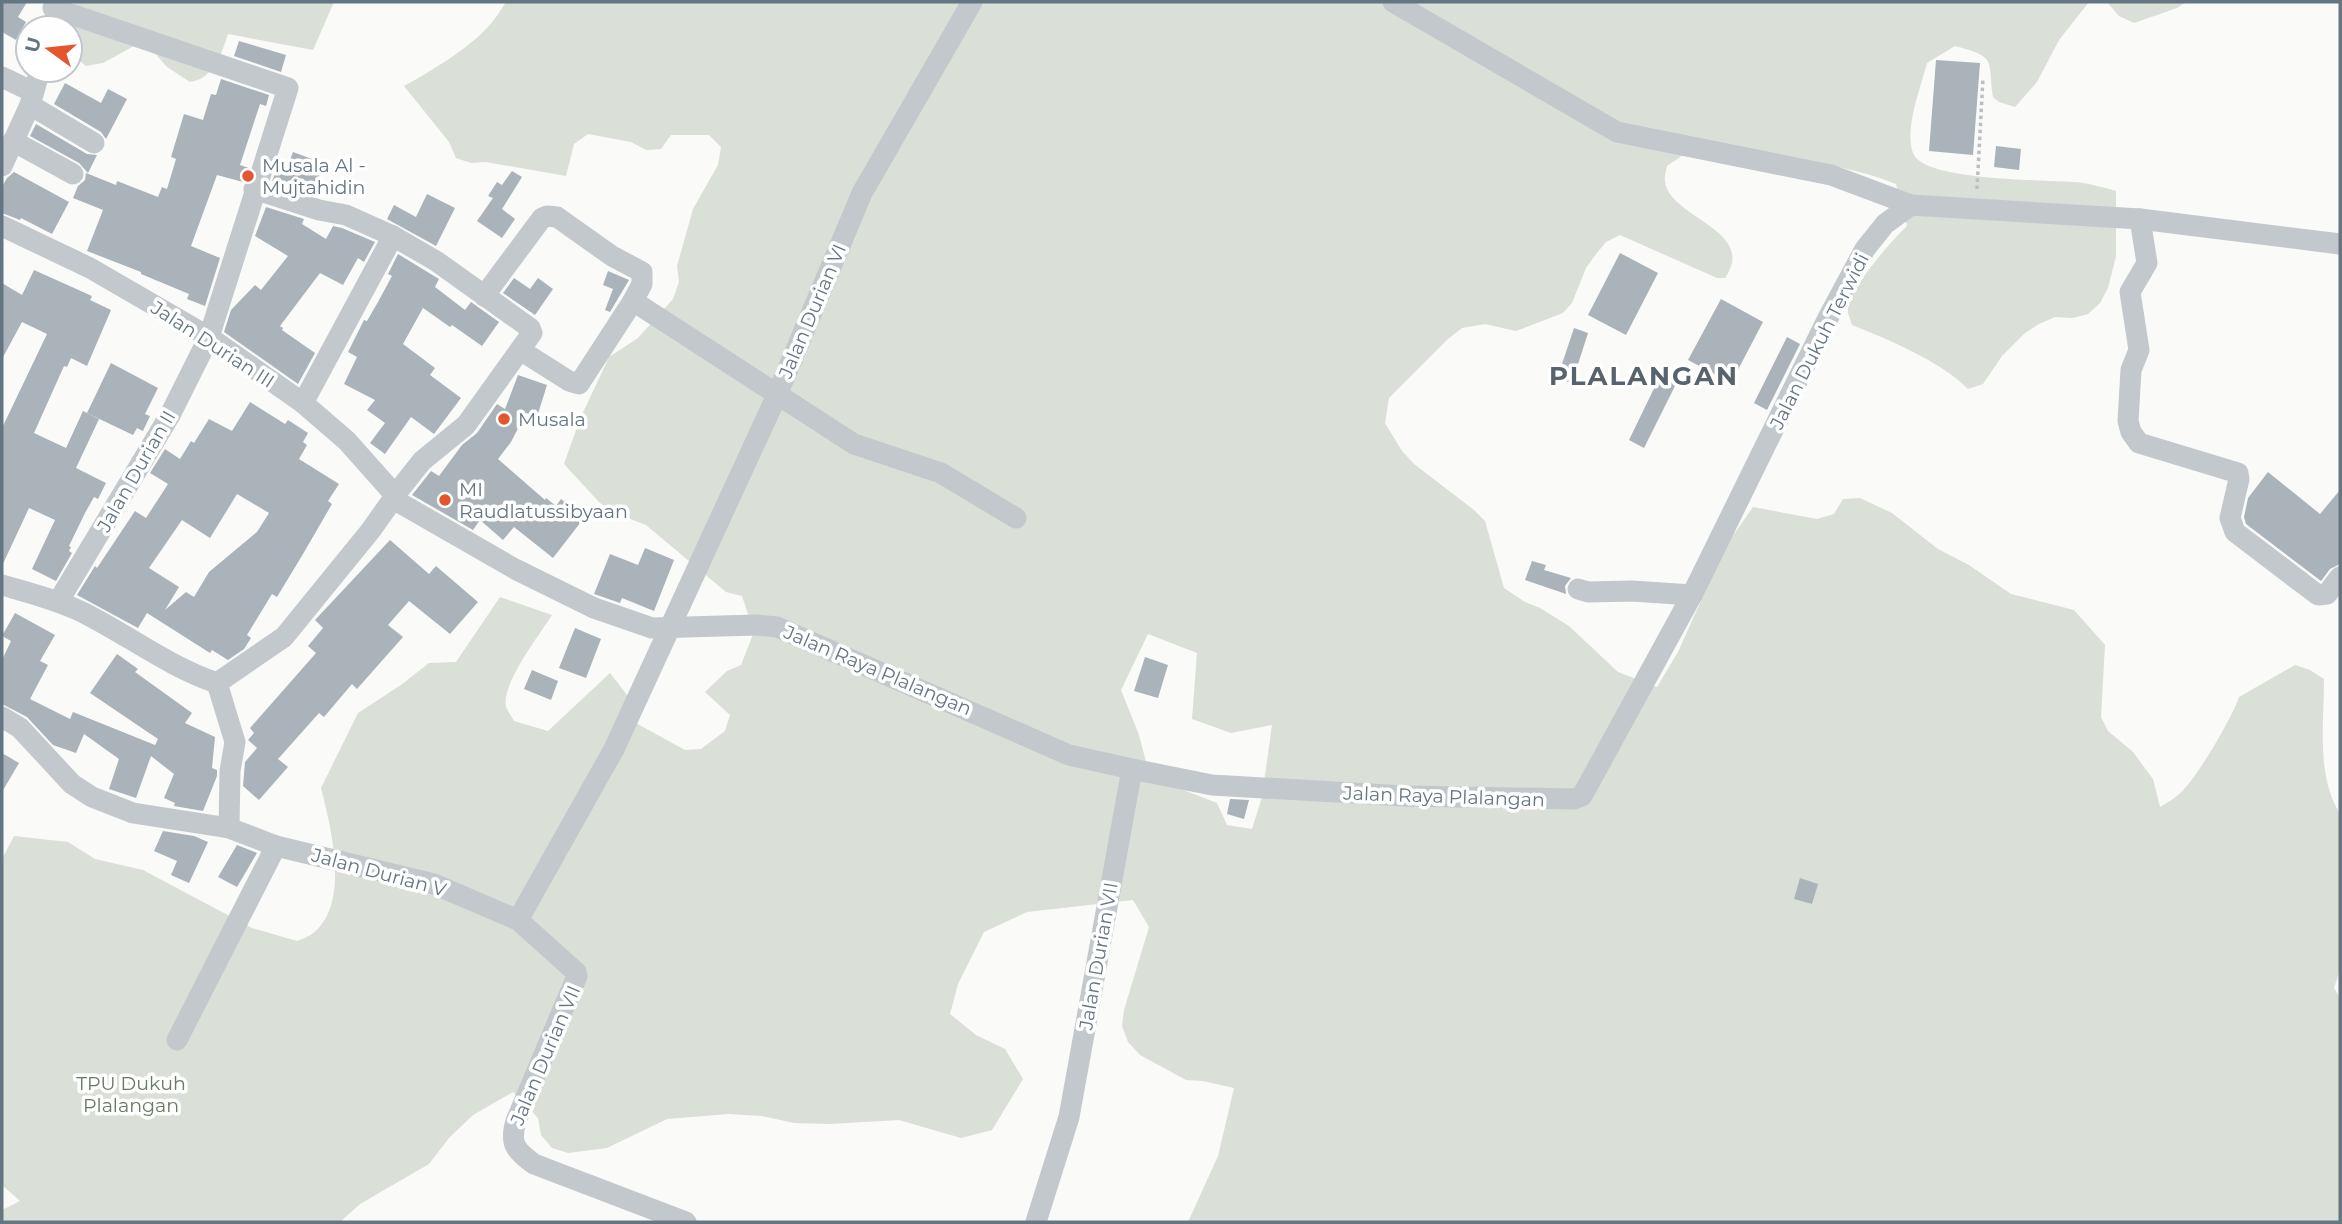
<svg xmlns="http://www.w3.org/2000/svg" width="2342" height="1224" font-family="Montserrat,sans-serif">
  <style>
    .green { fill: #dadfd7; fill-rule: evenodd }
    .building { fill: #aab3b9; fill-rule: evenodd }
    .lines { fill: none; stroke-linecap: round; stroke-linejoin: round }
    .path { stroke: #bbbfc2; stroke-width: 3.5; stroke-dasharray: 3.5 3.5; stroke-linecap: butt }
    .minor { stroke: #c3c8cc; stroke-width: 21 }
    .poi-dot { fill: #e4572e; stroke: #fff; stroke-width: 2.5 }
    .labels { text-anchor: middle; stroke-width: 7; stroke-linejoin: round; paint-order: stroke }
    .poi-label { font-size: 19px; fill: #657683; stroke: #fff; text-anchor: start }
    .street-label { font-size: 19px; fill: #657683; stroke: #fff }
    .park-label { font-size: 19px; fill: #687a64; stroke: #fff }
    .district-label { font-size: 26px; font-weight: bold; letter-spacing: 2px; fill: #57646e; stroke: #fff }
  </style>
  <rect width="100%" height="100%" fill="#fafaf8"/>
  <!-- green -->
  <g class="green">
    <path d="M75 2H334L313 50 228 34C221 55 214 78 190 82L167 67 154 52 134 46 103 63 86 66 70 53 69 28Z"/>
    <path d="M506 2H2089L2059 40 2037 82 2015 107 1999 102 1993 97C1988 59 1997 57 1955 46L1927 63C1921 86 1904 130 1913 153 1924 183 2055 179 2084 183 2095 185 2105 188 2116 191V256L2108 288 2100 303 2088 314 2073 318 2055 317 2039 324 2025 333 2002 356 1983 384 1968 389C1942 362 1887 339 1852 325 1851 320 1847 313 1848 309 1849 289 1892 240 1907 226L1896 184C1832 158 1757 157 1689 151L1667 166C1666 171 1664 177 1665 182 1671 219 1758 230 1725 278H1717L1620 235 1606 242 1596 254 1586 268 1572 303 1563 313 1516 331 1485 324 1462 328 1448 339 1389 398 1385 423 1402 451 1414 464 1474 510 1485 521 1504 588 1525 602 1540 608 1569 626 1618 672 1657 687 1678 652 1725 547 1753 507 1817 519 1834 514 1843 499 1860 498 1892 513 1938 549 1969 565 2011 594 2074 610 2105 645 2101 717 2108 731 2133 752 2153 779 2160 807C2170 801 2179 796 2186 787 2201 770 2232 718 2239 697L2295 665 2310 670 2324 679C2324 724 2316 775 2340 814V970L2334 988 2340 998V1222H1188L1218 1156 1234 1088 1203 1081 1186 1080 1140 1055 1128 1042 1122 1026 1124 1010 1149 927 1133 900 1027 912 984 932 958 984 950 1014 976 1035 1005 1049 1023 1079 992 1130 961 1138 899 1120 829 1124 794 1123 762 1116 729 1114 667 1119 607 1148 568 1153 552 1148 541 1135 538 1118 513 1092 473 1115 449 1138 429 1164 360 1204 340 1222H2V1210L20 1201 2 1185V859L14 836 68 842 95 859 143 870 252 928 297 941C302 939 308 937 312 934 351 905 331 827 321 788L358 713 401 685 429 663 456 662 500 597 552 615C540 634 501 684 506 707 508 712 512 717 514 721L548 731 610 673 634 704V722L685 750 701 749 725 731 730 715 705 692 727 671 741 665 754 632 742 596 726 592 646 525 612 512 599 502 564 464 580 419 609 357 638 338 673 299 679 282 677 266 693 209 718 165 721 147 709 135H671L661 149 646 150 631 142 588 134 574 144 566 176 486 162 471 163 456 158 449 142 404 86C430 72 466 50 486 29 494 21 500 11 506 2ZM1148 634 1197 653 1192 719 1231 733 1272 725 1262 797 1252 829 1227 825 1217 803 1150 777 1139 735 1121 690Z"/>
    <polygon points="2107,2 2186,2 2177,8 2134,23 2119,16"/>
  </g>
  <!-- building -->
  <g class="building">
    <polygon points="2,2 27,2 18,17 26,22 16,40 2,32"/>
    <polygon points="239,41 286,55 281,72 234,56"/>
    <polygon points="1936,60 1980,63 1973,155 1929,151"/>
    <polygon points="221,79 269,95 266,106 260,104 240,165 249,168 245,179 243,182 217,175 191,246 220,258 205,306 187,299 189,294 141,274 141,272 87,251 103,210 73,198 78,186 85,180 86,173 116,185 117,181 158,197 162,187 167,189 176,159 171,157 184,114 203,120 211,94 216,95"/>
    <polygon points="65,83 101,103 108,89 127,99 106,139 101,132 54,104"/>
    <polygon points="36,124 87,154 97,155 88,173 79,163 30,136"/>
    <polygon points="1996,146 2021,149 2019,170 1994,167"/>
    <polygon points="293,152 323,163 313,194 272,181 279,165 287,168"/>
    <polygon points="512,171 522,177 502,209 515,219 502,238 477,221 493,198 488,196 497,182 502,185"/>
    <polygon points="14,172 69,202 52,234 21,218 20,220 2,213 2,187 7,178"/>
    <polygon points="427,194 455,208 436,246 387,219 394,205 416,217"/>
    <polygon points="266,207 304,219 302,224 326,239 333,226 342,228 375,242 364,262 358,258 343,285 320,273 280,326 283,328 282,330 315,353 298,384 224,332 231,310 255,285 261,290 288,256 255,236"/>
    <polygon points="1620,253 1658,273 1626,335 1588,315"/>
    <polygon points="398,254 439,279 435,287 465,310 471,302 499,322 482,346 452,325 450,327 423,308 403,344 435,368 430,375 461,398 434,434 411,417 385,454 370,443 385,423 367,410 375,400 344,384 357,357 348,352 364,320 367,321 378,302 392,276 388,274"/>
    <polygon points="34,270 92,296 90,300 111,310 87,366 71,358 67,367 64,366 34,433 66,448 83,411 99,419 76,468 106,483 98,499 94,497 85,513 69,546 71,547 69,551 72,553 56,581 32,569 55,520 29,508 2,566 2,428 47,334 22,322 2,359 2,283 22,295"/>
    <polygon points="608,271 629,280 610,312 605,310 613,289 603,285"/>
    <polygon points="514,278 530,289 538,278 553,289 535,315 503,293"/>
    <polygon points="1721,299 1763,322 1731,383 1688,360"/>
    <polygon points="1574,328 1588,333 1572,383 1557,379"/>
    <polygon points="1787,337 1800,344 1767,410 1754,403"/>
    <polygon points="111,363 158,388 145,414 150,416 143,431 137,428 133,435 87,413"/>
    <polygon points="1662,372 1678,380 1644,448 1629,440"/>
    <polygon points="518,375 547,385 537,417 526,413 511,442 498,459 545,500 546,498 556,506 561,499 584,518 553,558 514,527 503,540 480,520 473,530 412,495 431,471 439,476 462,445 477,433 497,404 505,409"/>
    <path d="M250 402 285 424 288 420 308 433 303 442 307 445 299 459 339 484 328 501 332 504 303 554 277 597 272 594 247 635 251 638 244 649 228 660 212 650 210 653 147 613 138 628 77 595 95 566 97 568 135 511 146 518 168 484 150 473 165 449 180 459 191 441 194 443 209 419 232 431ZM237 494 269 513 257 532 209 572 194 597 186 592 165 610 179 587 149 568 182 520 210 538Z"/>
    <polygon points="2268,472 2320,514 2340,490 2340,564 2330,569 2321,581 2246,524 2244,517 2248,498"/>
    <polygon points="390,540 429,574 436,566 478,602 450,634 409,601 388,625 403,637 357,689 352,684 324,717 319,713 278,759 288,767 259,800 243,786 245,762 257,748 248,740 254,733 250,728 316,653 308,646 323,628 315,620"/>
    <polygon points="645,548 674,560 654,611 622,598 620,603 594,594 610,554 638,565"/>
    <polygon points="1532,561 1546,565 1544,570 1571,578 1565,586 1566,594 1525,580"/>
    <polygon points="15,613 55,635 40,661 48,665 30,699 70,719 73,712 155,745 158,739 90,693 117,654 138,669 135,672 192,713 185,723 215,737 212,768 217,770 217,776 203,811 174,806 175,803 164,798 174,774 151,756 136,798 109,789 119,759 84,734 76,753 53,745 27,717 2,704 2,660 11,641 2,636"/>
    <polygon points="575,628 601,639 586,678 559,668"/>
    <polygon points="1145,657 1168,665 1158,698 1134,691"/>
    <polygon points="532,670 558,681 551,700 524,689"/>
    <polygon points="2,753 19,763 2,792"/>
    <polygon points="1230,799 1249,800 1244,819 1227,814"/>
    <polygon points="163,831 194,836 208,842 189,883 171,875 177,861 154,851"/>
    <polygon points="237,845 257,853 237,887 218,877"/>
    <polygon points="1800,878 1818,884 1812,904 1794,899"/>
  </g>
  <g class="lines">
    <!-- path -->
    <polyline class="path" points="1977,189 1983,78"/>
    <!-- minor -->
    <g class="minor">
      <polyline points="1393,2 1617,132 1831,175 1911,205 2140,219 2340,244"/>
      <polyline points="53,8 288,88 209,337 170,415 58,602"/>
      <polyline points="2,77 33,92"/>
      <polyline points="30,105 94,143"/>
      <polyline points="13,141 73,174"/>
      <polyline points="2,166 30,105 40,70"/>
      <polyline points="254,189 319,210 346,215 393,236 436,261 530,328 532,333 466,425 422,461 395,495"/>
      <polyline points="2140,219 2147,263 2130,292 2139,350 2131,370 2128,421 2131,432 2139,443 2238,473 2239,479 2230,518 2235,532 2318,595 2327,594 2340,577"/>
      <polyline points="2,226 90,268 209,337 303,403 347,441 395,495 393,499"/>
      <polyline points="484,296 542,218 547,216 557,217 612,256 642,272 642,284 633,301 854,444 941,473 1016,518"/>
      <polyline points="520,350 569,381 579,384 633,301"/>
      <polyline points="303,403 393,236"/>
      <path d="M2 585C29 593 58 600 84 613 128 635 169 667 217 683L284 637 371 530 393 499 515 569 594 608 652 628 756 625 777 627 1069 755 1132 769 1212 785 1405 796 1574 799 1582 796 1692 595 1828 318 1865 249 1885 224 1911 205"/>
      <polyline points="1578,589 1588,592 1632,591 1692,595"/>
      <polyline points="217,683 235,742 230,771 229,828"/>
      <path d="M2 717 20 728 72 784 92 797 133 813 229 828 276 846 434 884 518 920 576 972 577 976 516 1121C509 1144 516 1151 534 1164L686 1222"/>
      <polyline points="518,920 614,749 777,395 862,193 972,2"/>
      <polyline points="177,1040 276,846"/>
      <polyline points="1036,1222 1069,1117 1132,769"/>
    </g>
  </g>
  <!-- markers -->
  <g class="poi-dot">
    <circle cx="248" cy="176" r="7"/>
    <circle cx="504" cy="419" r="7"/>
    <circle cx="445" cy="500" r="7"/>
  </g>
  <g class="labels">
    <!-- poi labels -->
    <g class="poi-label">
      <text x="262" y="172">Musala Al -<tspan x="262" dy="22">Mujtahidin</tspan></text>
      <text x="518" y="426">Musala</text>
      <text x="459" y="496">MI<tspan x="459" dy="22">Raudlatussibyaan</tspan></text>
    </g>
    <!-- street labels -->
    <g class="street-label">
      <text transform="translate(812 311) rotate(-67)" y="7">Jalan Durian VI</text>
      <text transform="translate(1819 341) rotate(-63)" y="7">Jalan Dukuh Terwidi</text>
      <text transform="translate(213 344) rotate(33)" y="7">Jalan Durian III</text>
      <text transform="translate(136 471) rotate(-60)" y="7">Jalan Durian II</text>
      <text transform="translate(878 670) rotate(23)" y="7">Jalan Raya Plalangan</text>
      <text transform="translate(1444 796) rotate(2)" y="7">Jalan Raya Plalangan</text>
      <text transform="translate(379 872) rotate(15)" y="7">Jalan Durian V</text>
      <text transform="translate(1098 956) rotate(-80)" y="7">Jalan Durian VII</text>
      <text transform="translate(545 1055) rotate(-67)" y="7">Jalan Durian VII</text>
    </g>
    <!-- park labels -->
    <g class="park-label">
      <text x="131" y="1090">TPU Dukuh<tspan x="131" dy="22">Plalangan</tspan></text>
    </g>
    <!-- district labels -->
    <g class="district-label">
      <text x="1644" y="385">PLALANGAN</text>
    </g>
  </g>
  <!-- border -->
  <rect width="2342" height="1224" fill="none" stroke="#657683" stroke-width="7"/>
  <!-- north arrow -->
  <g transform="translate(49 49) rotate(285)"><circle r="33" fill="#ffffff" stroke="#c1c8cd" stroke-width="2"/>
  <path d="M0-5L12 26L0 18L-12 26Z" fill="#e4572e"/>
  <text y="-10" font-size="19" font-weight="bold" text-anchor="middle" fill="#657683">U</text>
  </g>
</svg>
